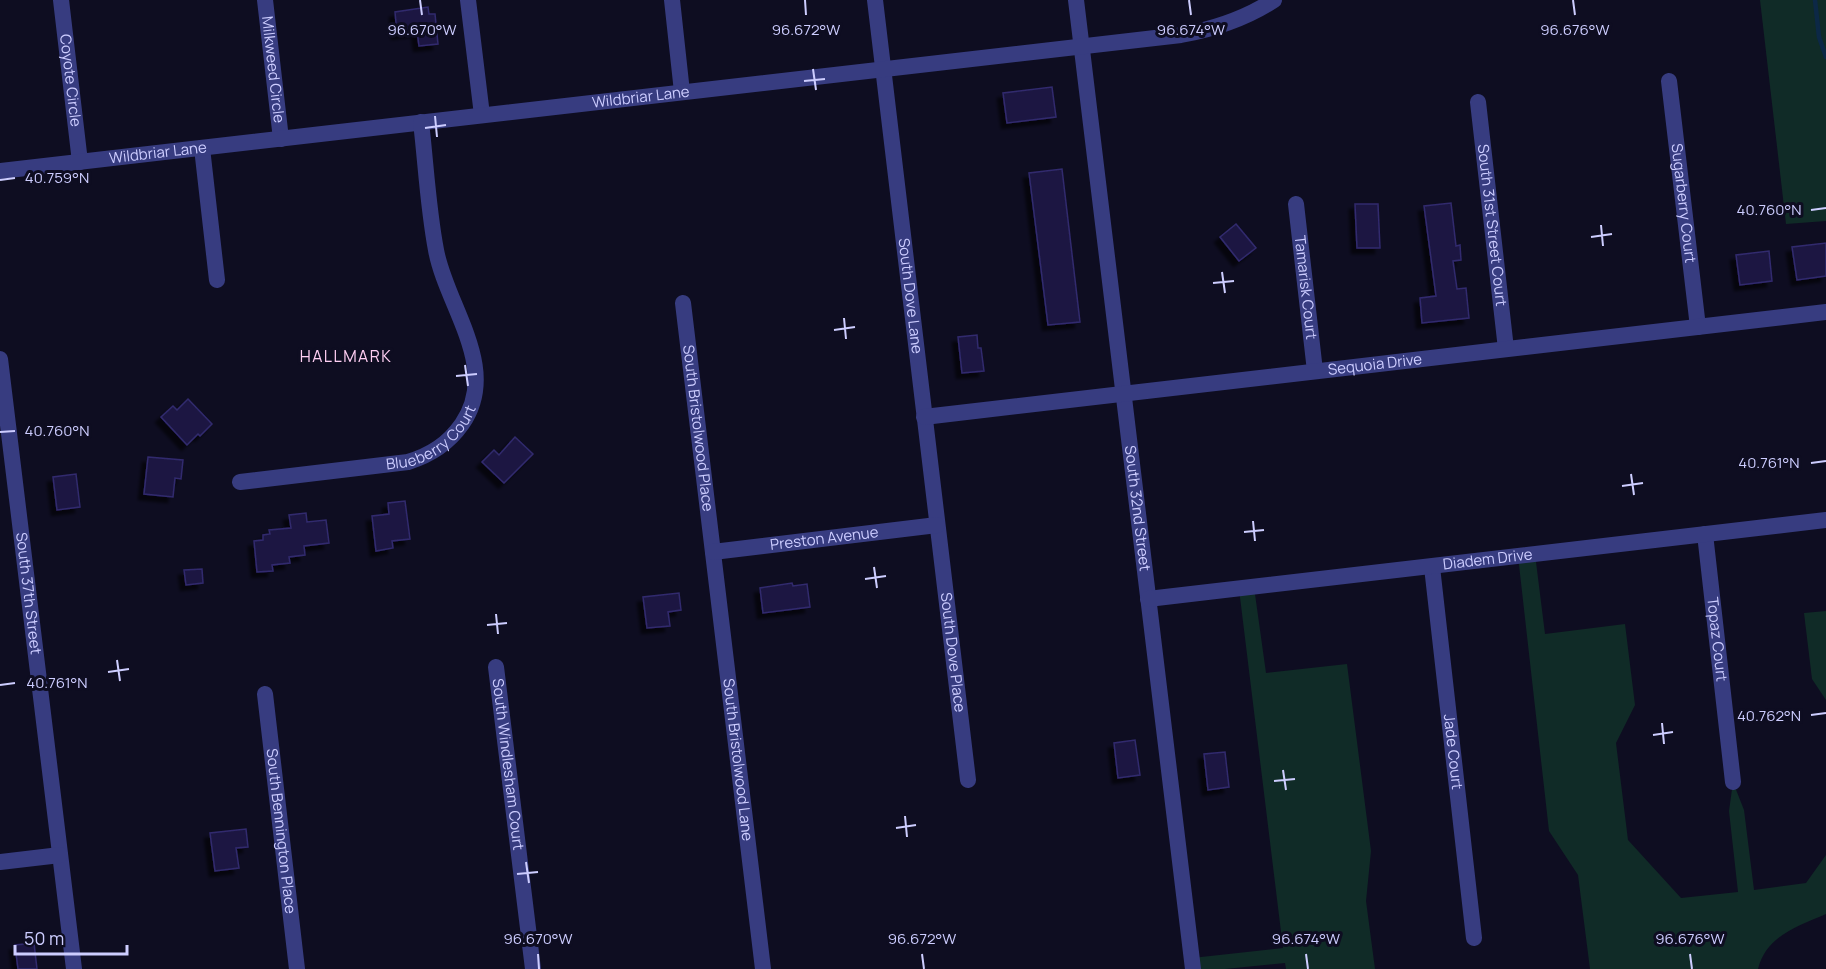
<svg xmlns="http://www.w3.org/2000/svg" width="1826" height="969" font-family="Manrope,sans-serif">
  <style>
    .green { fill: #102b27 }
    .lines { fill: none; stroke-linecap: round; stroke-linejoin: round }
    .stream { stroke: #0c2846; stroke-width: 4.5 }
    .building { fill: #1d1942; stroke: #312a6e; stroke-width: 1.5; filter: url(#shadow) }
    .street { stroke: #373c80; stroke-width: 16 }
    .ticks { fill: none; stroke: #cdcdff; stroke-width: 2 }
    .labels { text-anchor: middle; stroke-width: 6; stroke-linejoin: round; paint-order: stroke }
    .street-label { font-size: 15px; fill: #cdcdff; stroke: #0e0d21 }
    .neighbourhood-label { font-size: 16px; letter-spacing: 1.5px; fill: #ffcff3; stroke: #0e0d21 }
    .ticks-label { font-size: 15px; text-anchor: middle; fill: #cdcdff; stroke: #0e0d21; stroke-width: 6; stroke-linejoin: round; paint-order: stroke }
  </style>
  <defs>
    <filter id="shadow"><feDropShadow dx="-5.5" dy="5.5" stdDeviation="1.5" flood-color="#0009"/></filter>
  </defs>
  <rect width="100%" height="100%" fill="#0e0d21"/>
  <!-- green -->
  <g class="green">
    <polygon points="1760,0 1826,0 1826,221 1786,224"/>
    <path d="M1535 554 1545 634 1625 624 1635 705 1616 743 1628 840 1681 898 1738 892 1729 811 1733 782 1744 810 1754 890 1806 883 1826 855V914C1798 926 1766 936 1758 969H1590L1578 875 1549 831 1518 556Z"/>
    <polygon points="1254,587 1266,673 1347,664 1371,851 1366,901 1375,969 1286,969 1285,963 1225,969 1193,969 1192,958 1283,948 1239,589"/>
    <polygon points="1826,611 1826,700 1812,679 1804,613"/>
  </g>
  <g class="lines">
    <!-- stream -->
    <polyline class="stream" points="1815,0 1819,37 1826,57"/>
  </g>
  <!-- building -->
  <g class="building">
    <polygon points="428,7 429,14 435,14 438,44 419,46 417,31 397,34 395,12"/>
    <polygon points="1052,87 1056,117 1007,123 1003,93"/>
    <polygon points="1062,169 1080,322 1048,325 1029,173"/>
    <polygon points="1451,203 1456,246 1460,245 1461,260 1453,261 1457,289 1466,288 1469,318 1422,323 1420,298 1436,296 1424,206"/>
    <polygon points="1355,204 1378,204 1380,248 1357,248"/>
    <polygon points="1236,224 1256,248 1239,261 1220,237"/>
    <polygon points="1826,243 1826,276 1797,280 1792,247"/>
    <polygon points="1769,251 1772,281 1740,285 1736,255"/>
    <polygon points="977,335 978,348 981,348 984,371 962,373 958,337"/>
    <polygon points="188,399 212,424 200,436 198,434 187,445 161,417 173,406 177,410"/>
    <polygon points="515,437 533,454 504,483 482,462 494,450 499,455"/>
    <polygon points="148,457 183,460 181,479 175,478 173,497 144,494"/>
    <polygon points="76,474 80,507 57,510 53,477"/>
    <polygon points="405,501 410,539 392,541 393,548 376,551 372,516 389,514 388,503"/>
    <polygon points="306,513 307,522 326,520 329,543 304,546 305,555 289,557 290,563 272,565 273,571 257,572 254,541 263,540 263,535 270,534 269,530 291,528 289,515"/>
    <polygon points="202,569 203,583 186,585 184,570"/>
    <polygon points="792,583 793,586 807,584 810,607 763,613 760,588"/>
    <polygon points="679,593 681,610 668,612 670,626 647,628 643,597"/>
    <polygon points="1135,740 1140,775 1118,778 1114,743"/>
    <polygon points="1225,752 1229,787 1208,790 1204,754"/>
    <polygon points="246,829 248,847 236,848 239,868 215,871 210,833"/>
    <polygon points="34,943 37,969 18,969 15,945"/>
  </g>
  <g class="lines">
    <!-- street -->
    <g class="street">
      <path id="s1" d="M61 0 80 162"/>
      <path id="s2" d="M265 0 281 139"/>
      <polyline points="468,0 482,115"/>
      <polyline points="672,0 682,92"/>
      <path id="s3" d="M875 0 968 780"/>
      <path id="s4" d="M1076 0 1193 969"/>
      <path id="s5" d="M1669 81 1698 327"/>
      <path id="s6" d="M1478 102 1506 349"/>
      <polyline points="202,148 217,280"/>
      <path id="s7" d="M0 171 1181 35C1214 29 1245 19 1274 0"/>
      <path id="s8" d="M1296 204 1315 371"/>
      <path id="s9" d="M683 303 763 969"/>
      <path id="s10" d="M0 359 74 969"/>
      <path id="s11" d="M924 417 1826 312"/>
      <path id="s12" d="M240 482 408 462C431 455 448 444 462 424 501 368 446 306 436 250 428 208 426 165 421 122"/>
      <path id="s13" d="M1705 534 1733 782"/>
      <path id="s14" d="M713 552 937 525"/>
      <path id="s15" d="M1432 567 1474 938"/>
      <path id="s16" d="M1148 599 1826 520"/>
      <path id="s17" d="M496 667 533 969"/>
      <path id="s18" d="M265 694 297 969"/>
      <polyline points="0,862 60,855"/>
    </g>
  </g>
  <!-- ticks -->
  <path class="ticks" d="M420 0 422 15M805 0 806 15M1189 0 1191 15M1573 0 1575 15M813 69 816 90M804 81 825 79M435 116 437 137M425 128 446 125M0 180 15 178M1811 210 1826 208M1601 225 1603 246M1591 237 1612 234M1222 272 1225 293M1213 283 1234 281M844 318 846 339M834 330 855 327M465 365 468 386M456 376 477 374M0 432 15 431M1811 463 1826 461M1631 474 1634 495M1622 486 1643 483M1253 521 1255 541M1244 532 1264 530M874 567 877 588M865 579 886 576M496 614 498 634M487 625 507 623M117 660 120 681M108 672 129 669M0 685 15 683M1811 715 1826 713M1662 723 1664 744M1653 735 1673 732M1283 770 1286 790M1274 781 1295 779M905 816 907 837M896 828 916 825M526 862 529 883M517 874 538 872M538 954 539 969M922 954 924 969M1306 954 1308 969M1690 954 1692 969"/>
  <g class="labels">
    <!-- street labels -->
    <g class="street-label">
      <text dy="5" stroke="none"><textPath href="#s2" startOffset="70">Milkweed Circle</textPath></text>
      <text dy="5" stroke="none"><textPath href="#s1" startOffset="81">Coyote Circle</textPath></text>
      <text dy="5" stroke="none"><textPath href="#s7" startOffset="645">Wildbriar Lane</textPath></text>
      <text dy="5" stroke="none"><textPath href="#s7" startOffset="159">Wildbriar Lane</textPath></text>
      <text dy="5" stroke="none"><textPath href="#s5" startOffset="123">Sugarberry Court</textPath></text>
      <text dy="5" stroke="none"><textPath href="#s6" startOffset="124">South 31st Street Court</textPath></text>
      <text dy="5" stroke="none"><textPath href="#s8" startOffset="84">Tamarisk Court</textPath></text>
      <text dy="5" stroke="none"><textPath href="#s3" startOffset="298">South Dove Lane</textPath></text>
      <text dy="5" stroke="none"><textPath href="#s11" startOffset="454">Sequoia Drive</textPath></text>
      <text dy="5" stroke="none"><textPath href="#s9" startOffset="126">South Bristolwood Place</textPath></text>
      <text dy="5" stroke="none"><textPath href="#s12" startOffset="202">Blueberry Court</textPath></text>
      <text dy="5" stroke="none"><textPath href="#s4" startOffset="512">South 32nd Street</textPath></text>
      <text dy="5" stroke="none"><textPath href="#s14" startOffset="112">Preston Avenue</textPath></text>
      <text dy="5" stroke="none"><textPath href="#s16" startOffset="342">Diadem Drive</textPath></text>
      <text dy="5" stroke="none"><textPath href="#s10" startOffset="236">South 37th Street</textPath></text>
      <text dy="5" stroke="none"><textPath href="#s13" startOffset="106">Topaz Court</textPath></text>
      <text dy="5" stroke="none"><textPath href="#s3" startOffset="657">South Dove Place</textPath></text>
      <text dy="5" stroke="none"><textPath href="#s15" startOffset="186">Jade Court</textPath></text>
      <text dy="5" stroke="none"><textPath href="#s9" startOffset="460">South Bristolwood Lane</textPath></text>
      <text dy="5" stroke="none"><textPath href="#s17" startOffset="98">South Windlesham Court</textPath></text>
      <text dy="5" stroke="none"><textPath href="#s18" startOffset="138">South Bennington Place</textPath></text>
    </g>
    <!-- neighbourhood labels -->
    <g class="neighbourhood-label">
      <text x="346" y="362">HALLMARK</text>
    </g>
  </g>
  <g class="ticks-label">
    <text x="422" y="35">96.670°W</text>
    <text x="806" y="35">96.672°W</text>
    <text x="1191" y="35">96.674°W</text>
    <text x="1575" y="35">96.676°W</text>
    <text x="57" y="183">40.759°N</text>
    <text x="1769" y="215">40.760°N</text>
    <text x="57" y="436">40.760°N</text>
    <text x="1769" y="468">40.761°N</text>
    <text x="57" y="688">40.761°N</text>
    <text x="1769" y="721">40.762°N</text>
    <text x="538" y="944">96.670°W</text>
    <text x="922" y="944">96.672°W</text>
    <text x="1306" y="944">96.674°W</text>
    <text x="1690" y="944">96.676°W</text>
  </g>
  <!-- scale -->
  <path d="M15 945v9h112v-9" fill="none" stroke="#cdcdff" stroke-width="3"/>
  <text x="24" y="945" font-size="18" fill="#cdcdff" stroke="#0e0d21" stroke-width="4.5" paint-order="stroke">50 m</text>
</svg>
